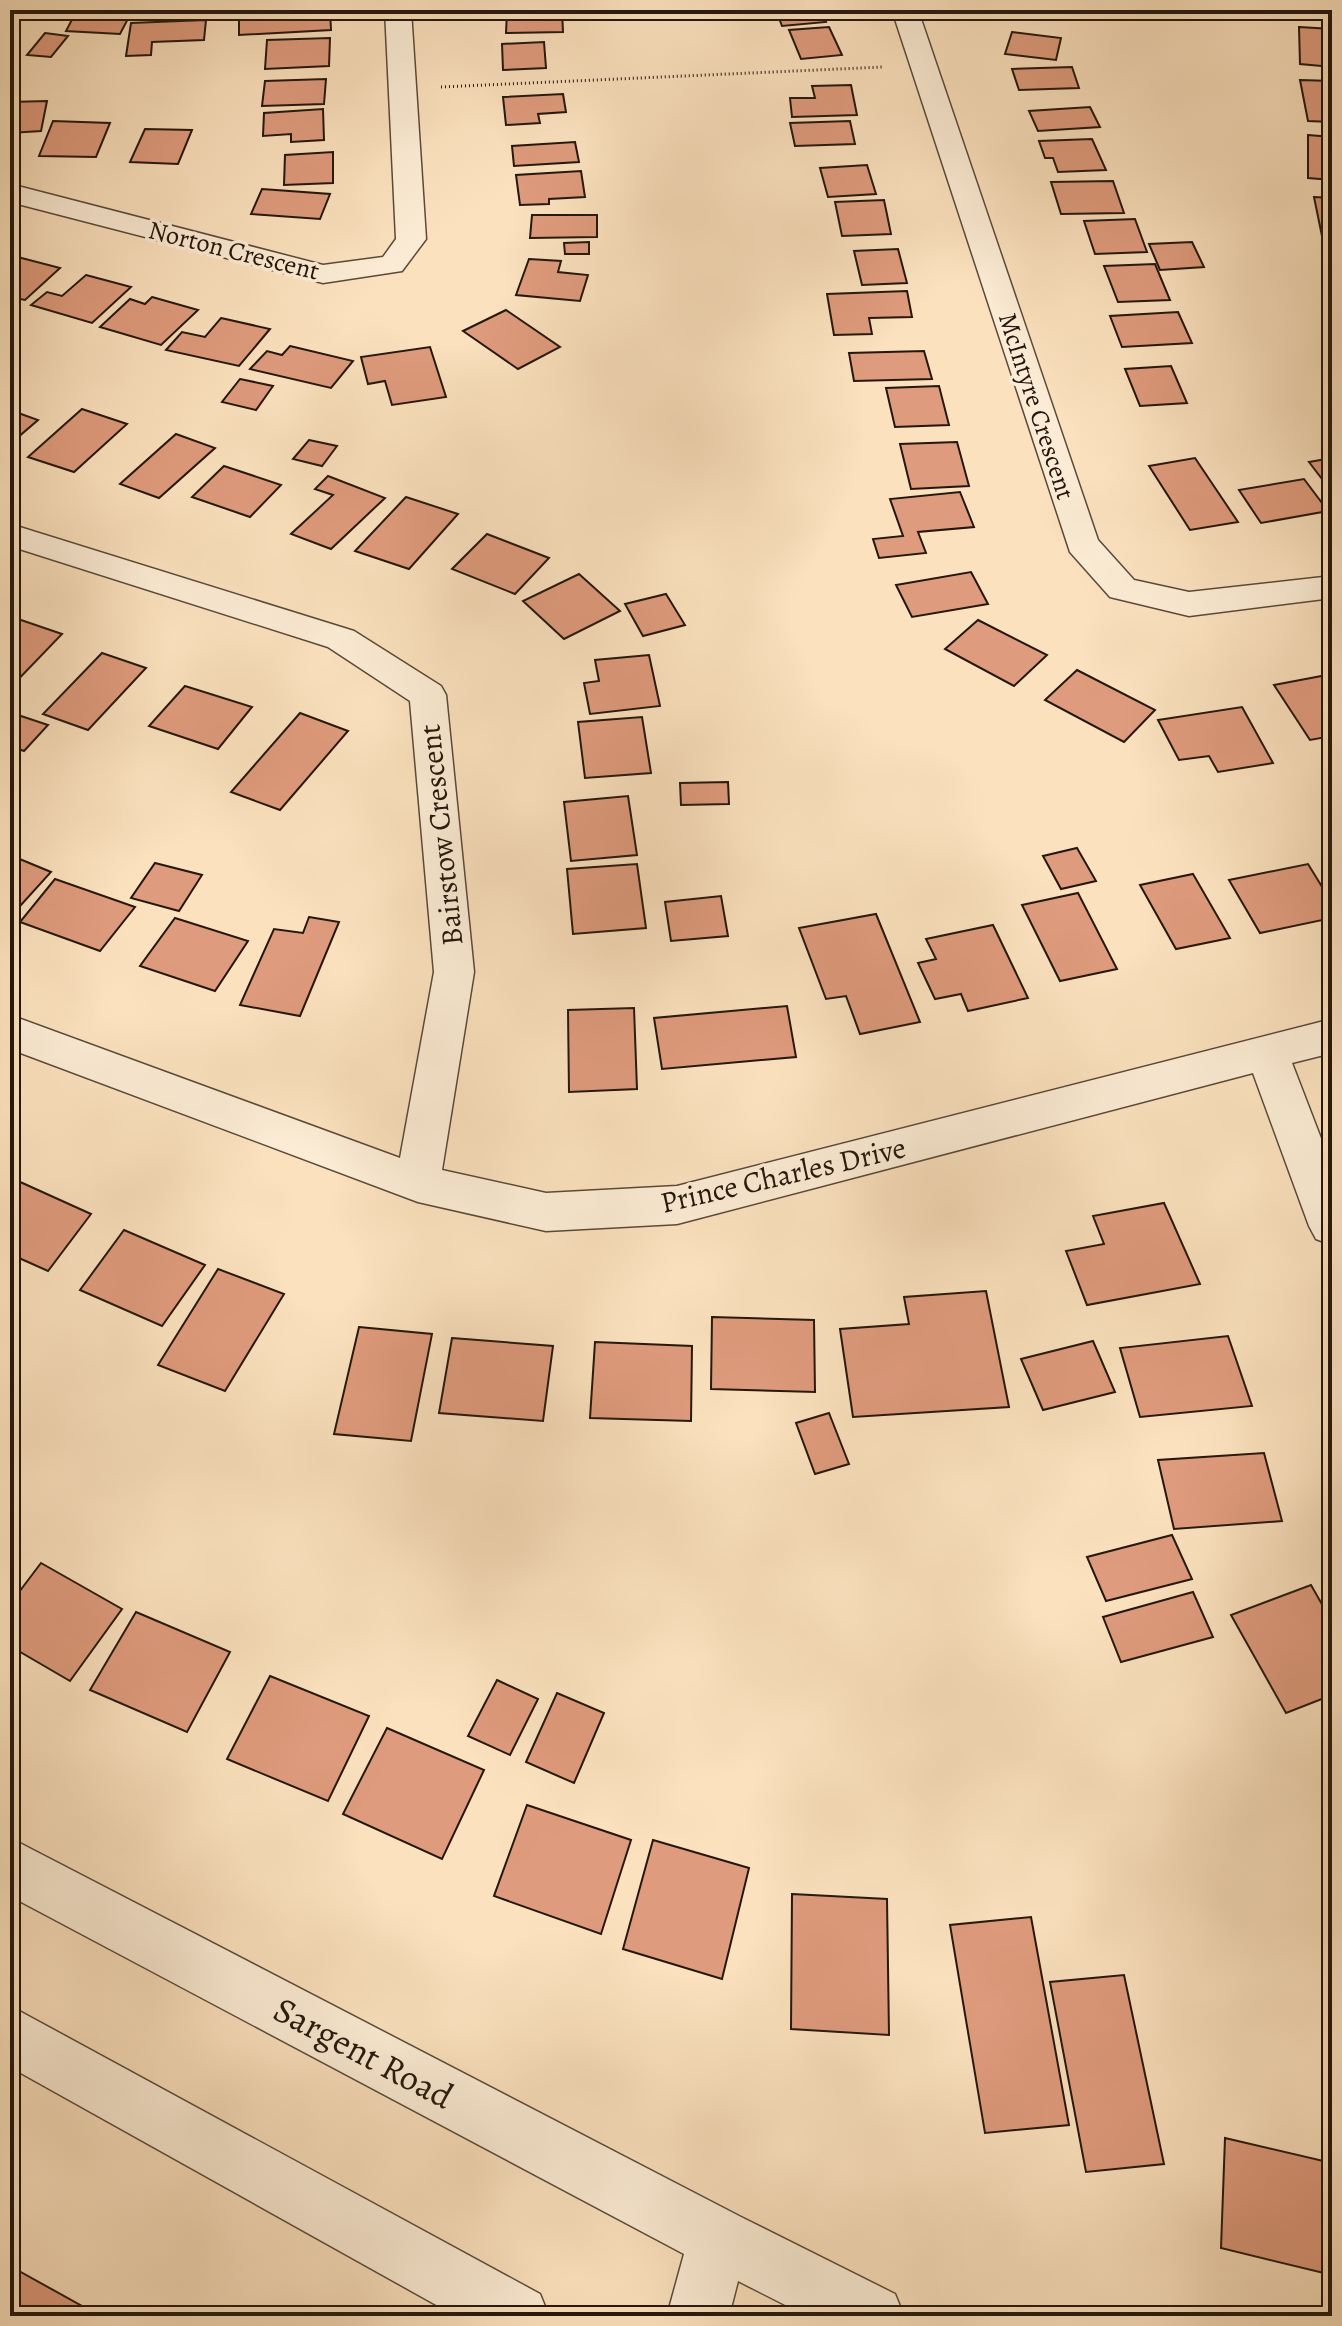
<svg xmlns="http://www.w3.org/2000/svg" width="1342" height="2326" font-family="Alegreya,serif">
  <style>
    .building { fill: #df9b7d; stroke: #24170d; stroke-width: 2 }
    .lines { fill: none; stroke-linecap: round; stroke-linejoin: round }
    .minor-casing { stroke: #5a4a39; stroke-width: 3 }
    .path { stroke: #24170d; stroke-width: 3; stroke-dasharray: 1 3; stroke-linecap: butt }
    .minor { fill: #fcecd5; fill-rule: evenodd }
    .labels { text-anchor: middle; stroke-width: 7; stroke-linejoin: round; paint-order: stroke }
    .far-street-label { font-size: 26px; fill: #24170d; stroke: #fcecd5 }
    .street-label { font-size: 30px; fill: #24170d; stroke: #fcecd5 }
    .near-street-label { font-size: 36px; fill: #24170d; stroke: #fcecd5 }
  </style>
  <rect width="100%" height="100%" fill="#fbe1be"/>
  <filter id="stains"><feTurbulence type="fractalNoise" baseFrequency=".0025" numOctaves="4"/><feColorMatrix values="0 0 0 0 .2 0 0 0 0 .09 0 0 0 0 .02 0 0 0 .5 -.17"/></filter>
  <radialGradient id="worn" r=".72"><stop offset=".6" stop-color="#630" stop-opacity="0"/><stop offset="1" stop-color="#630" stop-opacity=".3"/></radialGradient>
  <!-- building -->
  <g class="building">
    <polygon points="77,10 131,13 120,34 66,31"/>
    <polygon points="330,10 331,30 239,35 239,15"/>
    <polygon points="562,10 563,32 506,33 507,11"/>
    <polygon points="776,10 820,10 826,22 782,26"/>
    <polygon points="994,10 1040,10 1038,20 992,15"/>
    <polygon points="206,20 204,40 152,42 151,55 126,56 131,23"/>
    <polygon points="829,27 842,55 801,59 789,30"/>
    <polygon points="1299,27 1332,29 1332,67 1300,64"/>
    <polygon points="1012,32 1061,38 1056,60 1005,54"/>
    <polygon points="45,33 68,36 51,57 27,55"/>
    <polygon points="330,38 329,66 265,69 267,40"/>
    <polygon points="544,42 546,68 503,70 502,44"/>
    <polygon points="1072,67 1079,88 1019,90 1012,69"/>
    <polygon points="326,79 324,104 262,106 265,81"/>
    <polygon points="1300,80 1332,81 1332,122 1308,121"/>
    <polygon points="851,85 857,115 792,117 790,98 815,98 812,86"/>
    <polygon points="563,94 566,112 538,114 540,123 506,125 503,97"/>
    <polygon points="47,101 41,131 10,133 10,102"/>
    <polygon points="1090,107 1100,127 1038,131 1029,111"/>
    <polygon points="323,109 324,140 291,142 291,134 263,136 264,113"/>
    <polygon points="53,121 110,123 96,157 39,156"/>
    <polygon points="850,121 855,144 795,146 790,123"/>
    <polygon points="145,129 192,130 178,164 130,162"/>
    <polygon points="1308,135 1332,137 1332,180 1308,178"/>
    <polygon points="1092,139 1106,170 1058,172 1053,158 1045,158 1039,141"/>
    <polygon points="575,142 579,162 514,166 512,146"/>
    <polygon points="333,152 333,183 284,185 285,155"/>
    <polygon points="867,165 876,194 828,197 820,168"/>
    <polygon points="581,171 585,197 549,199 549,204 520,205 516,175"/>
    <polygon points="1113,181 1124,213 1061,214 1051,182"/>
    <polygon points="262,189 330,194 320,219 251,214"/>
    <polygon points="1314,197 1332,198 1332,242 1323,241"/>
    <polygon points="884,200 891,234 842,236 835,202"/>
    <polygon points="532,215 597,215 597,237 530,238"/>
    <polygon points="1135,219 1147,252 1095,254 1084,221"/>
    <polygon points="589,242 589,254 565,254 564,243"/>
    <polygon points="1192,242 1204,267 1160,270 1149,244"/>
    <polygon points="898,249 907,283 862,285 854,251"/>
    <polygon points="10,255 60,268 25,300 10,297"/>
    <polygon points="529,259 561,261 558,272 588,275 580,301 516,295"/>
    <polygon points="1155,264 1170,300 1118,302 1104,266"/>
    <polygon points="86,275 131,287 92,323 31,305 47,292 62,296"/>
    <polygon points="907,291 912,317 869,318 872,334 834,335 827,294"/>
    <polygon points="152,297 198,310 161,345 100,327 130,299 145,304"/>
    <polygon points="506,310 560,347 518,369 463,331"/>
    <polygon points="1178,312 1192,343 1122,347 1110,316"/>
    <polygon points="221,318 270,329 239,366 166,350 182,332 205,337"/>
    <polygon points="290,346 353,361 331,388 250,369 267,351 282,355"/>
    <polygon points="430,347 446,397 392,405 385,381 368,384 361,357"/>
    <polygon points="924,351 932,379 854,381 849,353"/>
    <polygon points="1171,366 1187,403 1140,406 1125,369"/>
    <polygon points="240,379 273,386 256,410 222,402"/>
    <polygon points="939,386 949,425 895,427 886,388"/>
    <polygon points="82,409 127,424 74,472 28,457"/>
    <polygon points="10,410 38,420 10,444"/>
    <polygon points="176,434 215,448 159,498 120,484"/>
    <polygon points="309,440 337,446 322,466 293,459"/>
    <polygon points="957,442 969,486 911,489 900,444"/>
    <polygon points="1195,458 1238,522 1190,530 1149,466"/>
    <polygon points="1332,458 1332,492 1309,462"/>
    <polygon points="224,466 281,485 250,517 192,497"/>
    <polygon points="328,476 385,498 331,549 291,534 333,495 315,489"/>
    <polygon points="1304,479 1328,511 1261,523 1239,490"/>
    <polygon points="960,492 974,527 918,532 926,553 879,558 873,539 903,536 890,499"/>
    <polygon points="406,497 458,514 409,569 355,551"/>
    <polygon points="487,534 549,558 515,594 452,569"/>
    <polygon points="971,572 988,604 912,617 896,585"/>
    <polygon points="579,574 620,611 564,639 523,601"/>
    <polygon points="666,594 685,625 643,636 625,604"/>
    <polygon points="21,620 62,634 10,688 10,632"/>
    <polygon points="978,620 1047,655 1014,686 945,649"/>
    <polygon points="102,653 146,668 88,730 43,714"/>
    <polygon points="649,655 660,706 590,714 584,683 599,681 595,660"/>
    <polygon points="1077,670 1155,710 1124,742 1045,700"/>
    <polygon points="1332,674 1332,736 1310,740 1274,685"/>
    <polygon points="185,686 252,707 218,749 149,726"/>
    <polygon points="1242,707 1273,763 1218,772 1209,756 1179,760 1158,720"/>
    <polygon points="300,713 348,731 280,810 231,792"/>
    <polygon points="21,716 48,725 24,751 10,746 10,728"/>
    <polygon points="642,717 651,773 585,778 578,722"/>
    <polygon points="728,782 729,804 681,805 680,783"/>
    <polygon points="628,796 637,855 571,861 564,802"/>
    <polygon points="1077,848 1096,881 1061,889 1043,856"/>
    <polygon points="10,855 51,872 11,916 10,915"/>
    <polygon points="155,863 202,875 179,911 131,898"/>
    <polygon points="637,864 646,928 573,934 567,869"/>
    <polygon points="1308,864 1332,903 1332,918 1260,933 1229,880"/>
    <polygon points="1193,874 1230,938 1176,949 1140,885"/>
    <polygon points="55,879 135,907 100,951 20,922"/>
    <polygon points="1078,893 1117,969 1060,981 1022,905"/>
    <polygon points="721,896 728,936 671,941 665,902"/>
    <polygon points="876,914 920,1022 860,1034 846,996 826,999 799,928"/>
    <polygon points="309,917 339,922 300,1016 240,1005 274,929 303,933"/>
    <polygon points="175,918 248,941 215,991 140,966"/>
    <polygon points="993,925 1028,998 968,1011 961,994 935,999 918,963 936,959 926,939"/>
    <polygon points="787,1006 796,1057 662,1069 654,1018"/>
    <polygon points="634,1008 637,1089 569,1092 568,1010"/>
    <polygon points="18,1181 91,1214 48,1271 10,1254 10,1191"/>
    <polygon points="1164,1203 1200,1284 1087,1305 1066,1251 1104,1244 1093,1216"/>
    <polygon points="124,1230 205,1265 162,1326 80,1290"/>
    <polygon points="218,1269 284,1294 225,1391 158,1365"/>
    <polygon points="986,1291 1009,1407 853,1417 840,1329 909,1324 904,1297"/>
    <polygon points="712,1317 814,1320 815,1392 711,1389"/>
    <polygon points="359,1327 432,1334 411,1441 334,1434"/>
    <polygon points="1228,1336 1252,1406 1140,1417 1120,1348"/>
    <polygon points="452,1338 553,1346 543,1421 439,1413"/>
    <polygon points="1093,1341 1115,1392 1043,1410 1021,1359"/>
    <polygon points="595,1342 692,1346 691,1421 590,1418"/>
    <polygon points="829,1413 849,1464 815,1474 796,1423"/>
    <polygon points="1264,1453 1282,1521 1174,1529 1158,1460"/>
    <polygon points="1172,1535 1192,1579 1106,1601 1087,1557"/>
    <polygon points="41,1563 122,1609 70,1681 10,1646 10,1604"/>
    <polygon points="1311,1585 1332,1622 1332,1695 1286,1713 1231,1615"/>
    <polygon points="1193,1592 1213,1637 1121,1662 1103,1617"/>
    <polygon points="136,1612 230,1652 187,1732 90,1690"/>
    <polygon points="270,1676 369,1716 328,1801 227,1759"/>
    <polygon points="497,1680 538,1699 510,1755 468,1736"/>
    <polygon points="557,1693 604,1713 574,1783 526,1762"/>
    <polygon points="387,1728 484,1770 442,1859 343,1814"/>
    <polygon points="527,1805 631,1840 601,1934 494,1896"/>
    <polygon points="653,1840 749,1868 722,1979 623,1949"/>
    <polygon points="792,1894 887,1899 889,2035 791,2029"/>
    <polygon points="1031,1917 1069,2125 985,2133 950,1925"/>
    <polygon points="1124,1975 1164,2164 1086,2172 1050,1982"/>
    <polygon points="1225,2138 1332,2163 1332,2275 1221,2248"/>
    <polygon points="10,2266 100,2316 10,2316"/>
  </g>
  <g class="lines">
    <defs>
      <g id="minor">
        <polygon points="385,10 411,10 426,239 402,271 323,283 10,202 10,184 323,265 383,257 396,239"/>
        <polygon points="892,10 918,10 1098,540 1134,580 1189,592 1332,576 1332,598 1189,616 1110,597 1070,552"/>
        <polygon points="10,524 354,631 441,686 446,695 474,972 442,1170 546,1193 677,1186 1332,1019 1332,1053 1292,1063 1332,1167 1332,1245 1316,1239 1309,1226 1253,1073 677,1224 546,1231 418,1202 10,1049 10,1015 400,1158 434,972 410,701 328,647 10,546"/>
        <polygon points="10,1838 741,2217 895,2294 904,2316 807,2316 738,2281 729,2316 667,2316 684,2254 10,1896"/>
        <polygon points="10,2006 540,2294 549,2316 456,2316 10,2067"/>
      </g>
    </defs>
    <!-- minor casing -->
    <use href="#minor" class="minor-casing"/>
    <!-- path -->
    <polyline class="path" points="441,87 883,67"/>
    <!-- minor -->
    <use href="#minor" class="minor"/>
  </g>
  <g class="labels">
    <!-- far-street labels -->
    <g class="far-street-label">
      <text transform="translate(234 250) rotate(14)" y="9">Norton Crescent</text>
      <text transform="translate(1037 406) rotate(72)" y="9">McIntyre Crescent</text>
    </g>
    <!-- street labels -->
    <g class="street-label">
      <text transform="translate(441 835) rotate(-96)" y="10">Bairstow Crescent</text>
      <text transform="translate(783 1175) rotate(-13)" y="10">Prince Charles Drive</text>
    </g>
    <!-- near-street labels -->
    <g class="near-street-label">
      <text transform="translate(364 2052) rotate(28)" y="13">Sargent Road</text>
    </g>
  </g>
  <!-- margin -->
  <rect width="1342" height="2326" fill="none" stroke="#fbe1be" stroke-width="40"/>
  <rect x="12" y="12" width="1318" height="2302" fill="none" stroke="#24170d" stroke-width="4"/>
  <rect x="20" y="20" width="1302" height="2286" fill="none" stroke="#24170d" stroke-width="2"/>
  <rect width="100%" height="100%" filter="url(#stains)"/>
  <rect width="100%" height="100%" fill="url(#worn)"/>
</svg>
